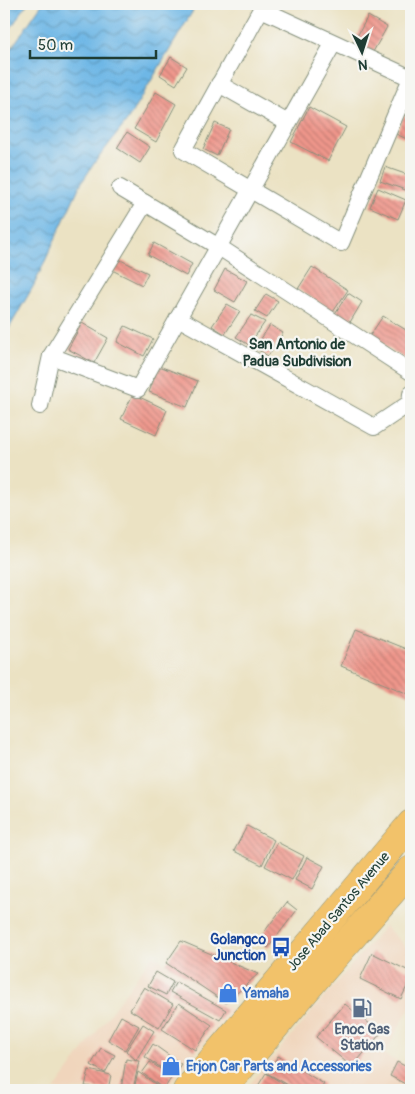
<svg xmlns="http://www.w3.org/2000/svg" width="415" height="1094" font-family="Pangolin,sans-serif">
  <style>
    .built { fill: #f0d5bc }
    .water { fill: url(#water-waves); stroke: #467a8d }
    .building { fill: url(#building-back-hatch) }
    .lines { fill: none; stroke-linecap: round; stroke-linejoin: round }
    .street-casing { stroke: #85907c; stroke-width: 18 }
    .highway-casing { stroke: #85907c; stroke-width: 29 }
    .street { stroke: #fff; stroke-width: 16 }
    .highway { stroke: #f2c26a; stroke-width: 28 }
    .labels { text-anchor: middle; stroke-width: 4.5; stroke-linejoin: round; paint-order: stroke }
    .street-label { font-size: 14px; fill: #1f3d34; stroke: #f6f6f2 }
    .transit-label { font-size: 14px; font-weight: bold; fill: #164399; stroke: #f6f6f2; text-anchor: end }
    .shop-label { font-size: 14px; font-weight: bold; fill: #366cbe; stroke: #f6f6f2; text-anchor: start }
    .service-label { font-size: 14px; font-weight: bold; fill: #4e5e75; stroke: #f6f6f2 }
    .neighbourhood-label { font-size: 15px; font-weight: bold; fill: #1f3d34; stroke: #f6f6f2 }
  </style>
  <defs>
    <pattern id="water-waves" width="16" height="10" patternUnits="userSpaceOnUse" patternTransform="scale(1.25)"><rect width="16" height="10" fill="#6eb7e6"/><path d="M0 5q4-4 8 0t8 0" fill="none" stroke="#5a96bb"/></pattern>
    <pattern id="building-back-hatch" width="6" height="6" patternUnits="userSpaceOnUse" patternTransform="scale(1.25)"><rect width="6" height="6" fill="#ef968b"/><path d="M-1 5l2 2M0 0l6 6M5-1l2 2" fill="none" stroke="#c17c72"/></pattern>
  </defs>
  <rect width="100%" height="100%" fill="#f6f6f2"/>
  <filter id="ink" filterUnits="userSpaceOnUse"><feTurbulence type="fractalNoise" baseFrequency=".02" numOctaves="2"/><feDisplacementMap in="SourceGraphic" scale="10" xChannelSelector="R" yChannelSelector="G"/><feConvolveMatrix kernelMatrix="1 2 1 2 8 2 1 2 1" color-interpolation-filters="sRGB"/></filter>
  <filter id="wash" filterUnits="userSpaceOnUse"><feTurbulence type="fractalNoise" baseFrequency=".0096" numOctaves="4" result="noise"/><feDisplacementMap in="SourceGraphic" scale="20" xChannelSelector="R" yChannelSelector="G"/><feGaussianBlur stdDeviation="1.12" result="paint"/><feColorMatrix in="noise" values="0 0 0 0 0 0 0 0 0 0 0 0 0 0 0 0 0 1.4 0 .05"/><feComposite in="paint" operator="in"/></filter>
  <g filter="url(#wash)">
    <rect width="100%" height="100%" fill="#ebe2c3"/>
    <!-- built -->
    <g class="built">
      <polygon points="385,926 411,952 411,1005 384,1055 411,1068 411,1090 245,1090"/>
      <polygon points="153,955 232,1010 165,1090 54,1090"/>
    </g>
    <!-- water -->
    <g class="water">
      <polygon points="4,4 27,4 4,38"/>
      <polygon points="42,4 197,4 127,121 95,162 80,185 34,285 4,337 4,59"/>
    </g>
    <g id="blocks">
      <!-- building -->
      <g class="building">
        <polygon points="368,16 387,27 373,52 354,42"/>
        <polygon points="171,57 187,67 176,85 160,75"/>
        <polygon points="156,92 176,104 156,142 134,129"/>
        <polygon points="309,107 346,127 328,161 291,142"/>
        <polygon points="404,115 411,118 411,141 396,134"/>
        <polygon points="215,123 229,129 217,156 203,149"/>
        <polygon points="127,132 150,147 140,163 117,148"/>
        <polygon points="385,167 411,176 411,192 380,181"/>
        <polygon points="378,188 406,200 398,219 370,207"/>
        <polygon points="154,243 192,264 186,276 148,255"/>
        <polygon points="112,256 148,273 142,285 106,267"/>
        <polygon points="312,267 348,290 333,312 298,289"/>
        <polygon points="225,269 247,281 235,302 214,290"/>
        <polygon points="348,293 362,302 349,324 334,315"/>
        <polygon points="266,294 278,301 267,318 255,311"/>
        <polygon points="227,304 240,311 225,334 212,326"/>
        <polygon points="251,315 265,322 249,345 236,337"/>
        <polygon points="383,316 411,333 410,362 369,337"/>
        <polygon points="82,323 108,338 94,363 68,349"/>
        <polygon points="270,325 283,333 268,356 255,348"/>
        <polygon points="125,326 153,339 144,356 117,342"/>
        <polygon points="159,366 198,381 187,407 149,392"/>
        <polygon points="133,394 167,410 156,435 121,419"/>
        <polygon points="356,629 411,651 411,695 341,666"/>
        <polygon points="247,826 274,840 262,865 234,851"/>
        <polygon points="277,842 304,856 292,880 265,866"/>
        <polygon points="307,857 324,866 312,889 295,880"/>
        <polygon points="287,902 297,910 268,948 258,940"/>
        <polygon points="181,941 258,974 226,1003 166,963"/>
        <polygon points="372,953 411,972 411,978 401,999 360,979"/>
        <polygon points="156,972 173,982 166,995 148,986"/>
        <polygon points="176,982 226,1010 220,1020 170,992"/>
        <polygon points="144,987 173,1004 159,1028 130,1010"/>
        <polygon points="179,1003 212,1025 195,1050 162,1029"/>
        <polygon points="345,1004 381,1033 352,1067 316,1037"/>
        <polygon points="121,1016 139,1026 125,1050 108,1040"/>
        <polygon points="143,1024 154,1031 136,1060 126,1051"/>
        <polygon points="153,1044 181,1064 173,1076 145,1057"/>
        <polygon points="101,1048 115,1055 105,1073 91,1065"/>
        <polygon points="278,1056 324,1084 320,1090 297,1090 267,1073"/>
        <polygon points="126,1059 139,1061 133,1090 121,1089"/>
        <polygon points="150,1062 172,1077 164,1089 142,1073"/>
        <polygon points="397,1062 411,1069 411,1087 390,1076"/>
        <polygon points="89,1070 111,1075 108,1090 85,1086"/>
        <polygon points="138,1072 158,1086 154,1090 134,1089"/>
        <polygon points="266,1073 293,1090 265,1090 258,1086"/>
      </g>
    </g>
  </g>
  <g filter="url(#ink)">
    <use href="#blocks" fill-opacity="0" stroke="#85907c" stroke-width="1"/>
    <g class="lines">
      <defs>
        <g id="street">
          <polygon points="261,9 411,78 341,243 183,150"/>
          <polyline points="219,84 288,123"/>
          <polyline points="120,188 219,247 411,372"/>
          <polyline points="178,318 374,427 410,403 411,394"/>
          <polyline points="51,356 138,389 333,44"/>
          <polyline points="40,406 51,356 145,203"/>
        </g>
        <g id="highway">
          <polyline points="187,1090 411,824"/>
          <polyline points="222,1090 322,971 411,870"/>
        </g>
      </defs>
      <!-- street casing -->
      <use href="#street" class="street-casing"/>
      <!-- highway casing -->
      <use href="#highway" class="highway-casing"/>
      <!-- street -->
      <use href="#street" class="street"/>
      <!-- highway -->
      <use href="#highway" class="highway"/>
    </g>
  </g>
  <!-- icons -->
  <defs>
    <symbol id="bus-bare" viewBox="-9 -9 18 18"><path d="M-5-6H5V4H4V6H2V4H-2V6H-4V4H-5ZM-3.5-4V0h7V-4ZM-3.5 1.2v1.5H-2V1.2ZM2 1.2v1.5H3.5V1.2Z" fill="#1a4fb4" stroke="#f6f6f2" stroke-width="2.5" paint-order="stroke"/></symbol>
    <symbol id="shop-bare" viewBox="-9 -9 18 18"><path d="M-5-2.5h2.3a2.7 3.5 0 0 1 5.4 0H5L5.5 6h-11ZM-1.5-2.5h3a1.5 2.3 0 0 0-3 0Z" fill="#3f7fe0" stroke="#f6f6f2" stroke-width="2.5" paint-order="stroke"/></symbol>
    <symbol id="fuel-bare" viewBox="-9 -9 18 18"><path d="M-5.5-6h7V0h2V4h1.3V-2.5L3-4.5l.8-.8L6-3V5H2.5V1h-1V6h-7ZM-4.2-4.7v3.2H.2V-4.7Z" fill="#5c6f8a" stroke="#f6f6f2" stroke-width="2.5" paint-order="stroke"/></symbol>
  </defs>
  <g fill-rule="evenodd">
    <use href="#bus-bare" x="267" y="933" width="28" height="28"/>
    <use href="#shop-bare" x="214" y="979" width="28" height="28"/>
    <use href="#fuel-bare" x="348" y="994" width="28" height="28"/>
    <use href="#shop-bare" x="157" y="1052" width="28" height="28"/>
  </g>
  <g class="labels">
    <!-- street labels -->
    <g class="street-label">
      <text transform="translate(338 911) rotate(-50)" y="5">Jose Abad Santos Avenue</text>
    </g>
    <!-- transit labels -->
    <g class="transit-label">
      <text x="266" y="944">Golangco<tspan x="266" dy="16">Junction</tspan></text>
    </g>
    <!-- shop labels -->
    <g class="shop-label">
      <text x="243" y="998">Yamaha</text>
      <text x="186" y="1071">Erjon Car Parts and Accessories</text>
    </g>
    <!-- service labels -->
    <g class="service-label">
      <text x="362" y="1034">Enoc Gas<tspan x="362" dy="16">Station</tspan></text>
    </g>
    <!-- neighbourhood labels -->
    <g class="neighbourhood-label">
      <text x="297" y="349">San Antonio de<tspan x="297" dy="17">Padua Subdivision</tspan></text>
    </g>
  </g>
  <!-- margin -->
  <rect width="415" height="1094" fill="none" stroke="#f6f6f2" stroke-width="20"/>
  <!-- north arrow -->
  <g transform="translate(362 52) rotate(176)" stroke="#f6f6f2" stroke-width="4" paint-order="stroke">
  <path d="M0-4L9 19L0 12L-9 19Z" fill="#1f3d34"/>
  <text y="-8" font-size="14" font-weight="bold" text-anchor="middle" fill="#1f3d34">N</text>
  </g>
  <!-- scale -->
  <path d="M30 50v8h126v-8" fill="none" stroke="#1f3d34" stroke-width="2.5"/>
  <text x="38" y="50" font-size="15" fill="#1f3d34" stroke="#f6f6f2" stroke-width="4" paint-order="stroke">50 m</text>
</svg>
